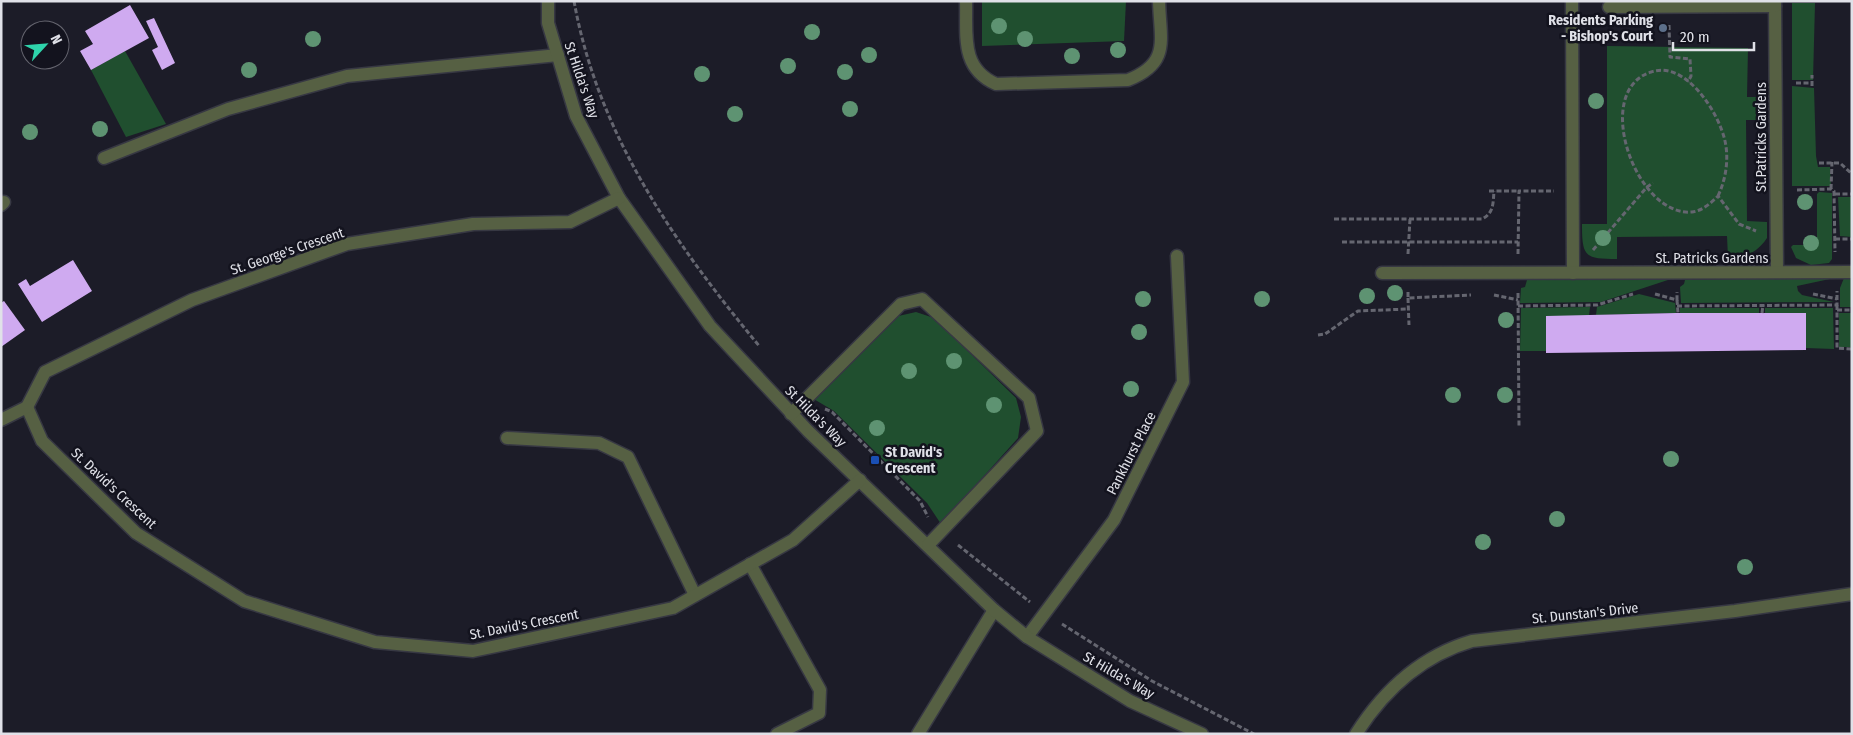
<svg xmlns="http://www.w3.org/2000/svg" width="1853" height="735" font-family="'Fira Sans Condensed',sans-serif">
  <style>
    .green { fill: #204f2f }
    .building { fill: #cfaaf0 }
    .lines { fill: none; stroke-linecap: round; stroke-linejoin: round }
    .service-casing { stroke: #373843; stroke-width: 15 }
    .minor-casing { stroke: #373843; stroke-width: 15 }
    .path { stroke: #656670; stroke-width: 3; stroke-dasharray: 5 2.5; stroke-linecap: butt }
    .service { stroke: #566043; stroke-width: 12 }
    .minor { stroke: #566043; stroke-width: 12 }
    .tree { fill: #5e9372 }
    .service-dot { fill: #5c6f8a; stroke: #13131e; stroke-width: 2 }
    .transit-dot { fill: #1a4fb4; stroke: #13131e; stroke-width: 2 }
    .labels { text-anchor: middle; stroke-width: 5; stroke-linejoin: round; paint-order: stroke }
    .poi-label { font-size: 14px; font-weight: bold; fill: #e0e1e8; stroke: #13131e; text-anchor: end }
    .street-label { font-size: 14px; fill: #e0e1e8; stroke: #13131e }
  </style>
  <rect width="100%" height="100%" fill="#1c1c28"/>
  <!-- green -->
  <g class="green">
    <polygon points="982,1 1126,1 1124,41 982,46"/>
    <polygon points="1792,3 1815,3 1813,80 1792,80"/>
    <path d="M1607 46 1748 48 1747 97H1767V120H1746L1747 221 1767 222V238C1757 253 1746 257 1728 258L1727 236 1617 237V259C1585 259 1582 257 1582 224H1607Z"/>
    <polygon points="125,51 166,124 126,137 91,70"/>
    <polygon points="1792,86 1814,88 1816,156 1818,167 1830,167 1831,186 1792,186"/>
    <polygon points="1819,192 1832,193 1832,259 1829,263 1811,265 1796,258 1791,247 1793,245 1817,245 1817,194"/>
    <polygon points="1838,197 1852,197 1852,237 1840,236"/>
    <polygon points="1839,277 1797,286 1798,291 1802,295 1834,302 1681,303 1680,287 1684,284 1685,280"/>
    <polygon points="1674,278 1601,302 1520,303 1521,288 1525,287 1527,280"/>
    <polygon points="1844,278 1852,278 1852,307 1840,307 1840,288"/>
    <polygon points="1639,294 1675,303 1676,313 1596,315 1597,307"/>
    <polygon points="1590,307 1589,316 1547,351 1520,351 1521,308"/>
    <rect x="1680" y="308" width="79" height="5"/>
    <polygon points="1765,308 1833,308 1834,349 1806,348 1805,313 1765,313"/>
    <polygon points="916,312 934,318 1016,398 1021,417 1018,438 941,524 927,503 834,411 812,398 894,317"/>
    <rect x="1839" y="313" width="13" height="34"/>
  </g>
  <!-- building -->
  <g class="building">
    <polygon points="130,5 149,38 91,70 80,51 93,44 85,31"/>
    <polygon points="154,18 175,63 162,70 152,50 158,47 146,21"/>
    <polygon points="73,260 92,291 42,322 18,284 26,279 30,286"/>
    <polygon points="4,301 25,330 1,347 1,303"/>
    <polygon points="1676,313 1806,313 1806,350 1546,353 1546,316"/>
  </g>
  <g class="lines">
    <defs>
      <g id="service">
        <polyline points="104,158 228,109 347,76 558,55"/>
        <polyline points="1,205 4,202"/>
        <polyline points="507,438 599,443 628,457 695,595"/>
        <polyline points="750,564 820,690 819,713 777,734"/>
        <polyline points="1027,637 1114,520 1183,382 1177,256"/>
        <polyline points="918,734 994,610"/>
      </g>
      <g id="minor">
        <polyline points="548,1 548,23 576,116 619,198 710,326 808,431 994,610 1027,637 1130,701 1202,734"/>
        <path d="M966 1C967 35 960 68 996 84L1128 80C1171 63 1160 40 1159 1"/>
        <polyline points="1572,1 1573,273"/>
        <polyline points="1775,1 1777,272"/>
        <polyline points="1609,7 1775,6"/>
        <polyline points="1382,273 1852,272"/>
        <polyline points="27,407 42,441 136,533 244,601 375,642 473,651 673,608 793,540 860,480"/>
        <polyline points="791,414 901,304 922,299 1029,398 1037,431 928,545"/>
        <polyline points="1,420 27,407 45,372 192,300 347,244 473,224 570,222 619,198"/>
        <path d="M1356 734C1384 690 1421 656 1472 641L1735 611 1852 594"/>
      </g>
    </defs>
    <!-- service casing -->
    <use href="#service" class="service-casing"/>
    <!-- minor casing -->
    <use href="#minor" class="minor-casing"/>
    <!-- path -->
    <g class="path">
      <path d="M574 1C598 135 675 244 760 347"/>
      <polyline points="1669,25 1670,57 1690,59 1691,76 1688,82"/>
      <polyline points="1796,83 1813,83"/>
      <polyline points="1812,86 1812,75"/>
      <polyline points="1819,163 1840,163 1852,174"/>
      <polyline points="1831,189 1832,162"/>
      <polyline points="1797,190 1831,189 1834,191 1835,252"/>
      <polyline points="1489,191 1519,191"/>
      <polyline points="1835,194 1852,194"/>
      <path d="M1718 196C1726 179 1729 159 1725 141 1719 113 1686 60 1651 72 1591 91 1636 217 1692 212 1702 211 1711 203 1718 196L1739 224 1756 231"/>
      <path d="M1334 219H1482C1494 213 1493 203 1494 191"/>
      <polyline points="1835,239 1852,239"/>
      <polyline points="1342,242 1518,242"/>
      <polyline points="1593,250 1647,187 1653,183"/>
      <polyline points="1408,254 1410,219"/>
      <polyline points="1518,254 1519,191 1554,191"/>
      <polyline points="1408,292 1408,298 1471,295"/>
      <polyline points="1518,293 1519,427"/>
      <polyline points="1655,294 1677,300 1677,292"/>
      <polyline points="1813,294 1837,299"/>
      <polyline points="1494,295 1518,300"/>
      <polyline points="1408,298 1409,325"/>
      <polyline points="1677,300 1678,313"/>
      <polyline points="1837,305 1837,348 1852,349"/>
      <polyline points="1518,306 1597,305 1633,294"/>
      <polyline points="1677,306 1837,305 1837,291"/>
      <polyline points="1837,310 1852,310"/>
      <polyline points="1762,313 1763,305"/>
      <polyline points="1318,335 1325,334 1358,311 1408,309"/>
      <polyline points="825,409 832,412 920,501 928,517"/>
      <polyline points="958,545 1030,602"/>
      <polyline points="1062,624 1152,681 1254,734"/>
    </g>
    <!-- service -->
    <use href="#service" class="service"/>
    <!-- minor -->
    <use href="#minor" class="minor"/>
  </g>
  <!-- trees -->
  <g class="tree">
    <circle cx="999" cy="26" r="8"/>
    <circle cx="812" cy="32" r="8"/>
    <circle cx="313" cy="39" r="8"/>
    <circle cx="1025" cy="39" r="8"/>
    <circle cx="1118" cy="50" r="8"/>
    <circle cx="869" cy="55" r="8"/>
    <circle cx="1072" cy="56" r="8"/>
    <circle cx="788" cy="66" r="8"/>
    <circle cx="249" cy="70" r="8"/>
    <circle cx="845" cy="72" r="8"/>
    <circle cx="702" cy="74" r="8"/>
    <circle cx="1596" cy="101" r="8"/>
    <circle cx="850" cy="109" r="8"/>
    <circle cx="735" cy="114" r="8"/>
    <circle cx="100" cy="129" r="8"/>
    <circle cx="30" cy="132" r="8"/>
    <circle cx="1805" cy="202" r="8"/>
    <circle cx="1603" cy="238" r="8"/>
    <circle cx="1811" cy="243" r="8"/>
    <circle cx="1395" cy="293" r="8"/>
    <circle cx="1367" cy="296" r="8"/>
    <circle cx="1143" cy="299" r="8"/>
    <circle cx="1262" cy="299" r="8"/>
    <circle cx="1506" cy="320" r="8"/>
    <circle cx="1139" cy="332" r="8"/>
    <circle cx="954" cy="361" r="8"/>
    <circle cx="909" cy="371" r="8"/>
    <circle cx="1131" cy="389" r="8"/>
    <circle cx="1453" cy="395" r="8"/>
    <circle cx="1505" cy="395" r="8"/>
    <circle cx="994" cy="405" r="8"/>
    <circle cx="877" cy="428" r="8"/>
    <circle cx="1671" cy="459" r="8"/>
    <circle cx="1557" cy="519" r="8"/>
    <circle cx="1483" cy="542" r="8"/>
    <circle cx="1745" cy="567" r="8"/>
  </g>
  <!-- markers -->
  <circle class="service-dot" cx="1663" cy="28" r="5"/>
  <rect class="transit-dot" x="870" y="455" width="10" height="10" rx="2.5"/>
  <g class="labels">
    <!-- poi labels -->
    <g class="poi-label">
      <text x="1653" y="25">Residents Parking<tspan x="1653" dy="16">- Bishop's Court</tspan></text>
      <text x="885" y="457" text-anchor="start">St David's<tspan x="885" dy="16">Crescent</tspan></text>
    </g>
    <!-- street labels -->
    <g class="street-label">
      <text transform="translate(582 80) rotate(71)" y="5">St Hilda's Way</text>
      <text transform="translate(1761 137) rotate(-90)" y="5">St.Patricks Gardens</text>
      <text transform="translate(287 251) rotate(-19)" y="5">St. George's Crescent</text>
      <text x="1712" y="263">St. Patricks Gardens</text>
      <text transform="translate(816 416) rotate(45)" y="5">St Hilda's Way</text>
      <text transform="translate(1131 453) rotate(-63)" y="5">Pankhurst Place</text>
      <text transform="translate(114 488) rotate(43)" y="5">St. David's Crescent</text>
      <text transform="translate(1585 613) rotate(-6)" y="5">St. Dunstan's Drive</text>
      <text transform="translate(524 624) rotate(-11)" y="5">St. David's Crescent</text>
      <text transform="translate(1119 675) rotate(30)" y="5">St Hilda's Way</text>
    </g>
  </g>
  <!-- border -->
  <rect width="1853" height="735" fill="none" stroke="#e0e1e8" stroke-width="5"/>
  <!-- north arrow -->
  <g transform="translate(45 45) rotate(64)"><circle r="24" fill="#13131e" stroke="#65656f"/>
  <path d="M0-4L9 19L0 12L-9 19Z" fill="#2ed4ab"/>
  <text y="-8" font-size="14" font-weight="bold" text-anchor="middle" fill="#e0e1e8">N</text>
  </g>
  <!-- scale -->
  <path d="M1673 42v8h81v-8" fill="none" stroke="#e0e1e8" stroke-width="2.5"/>
  <text x="1680" y="42" font-size="15" fill="#e0e1e8" stroke="#13131e" stroke-width="4" paint-order="stroke">20 m</text>
</svg>
